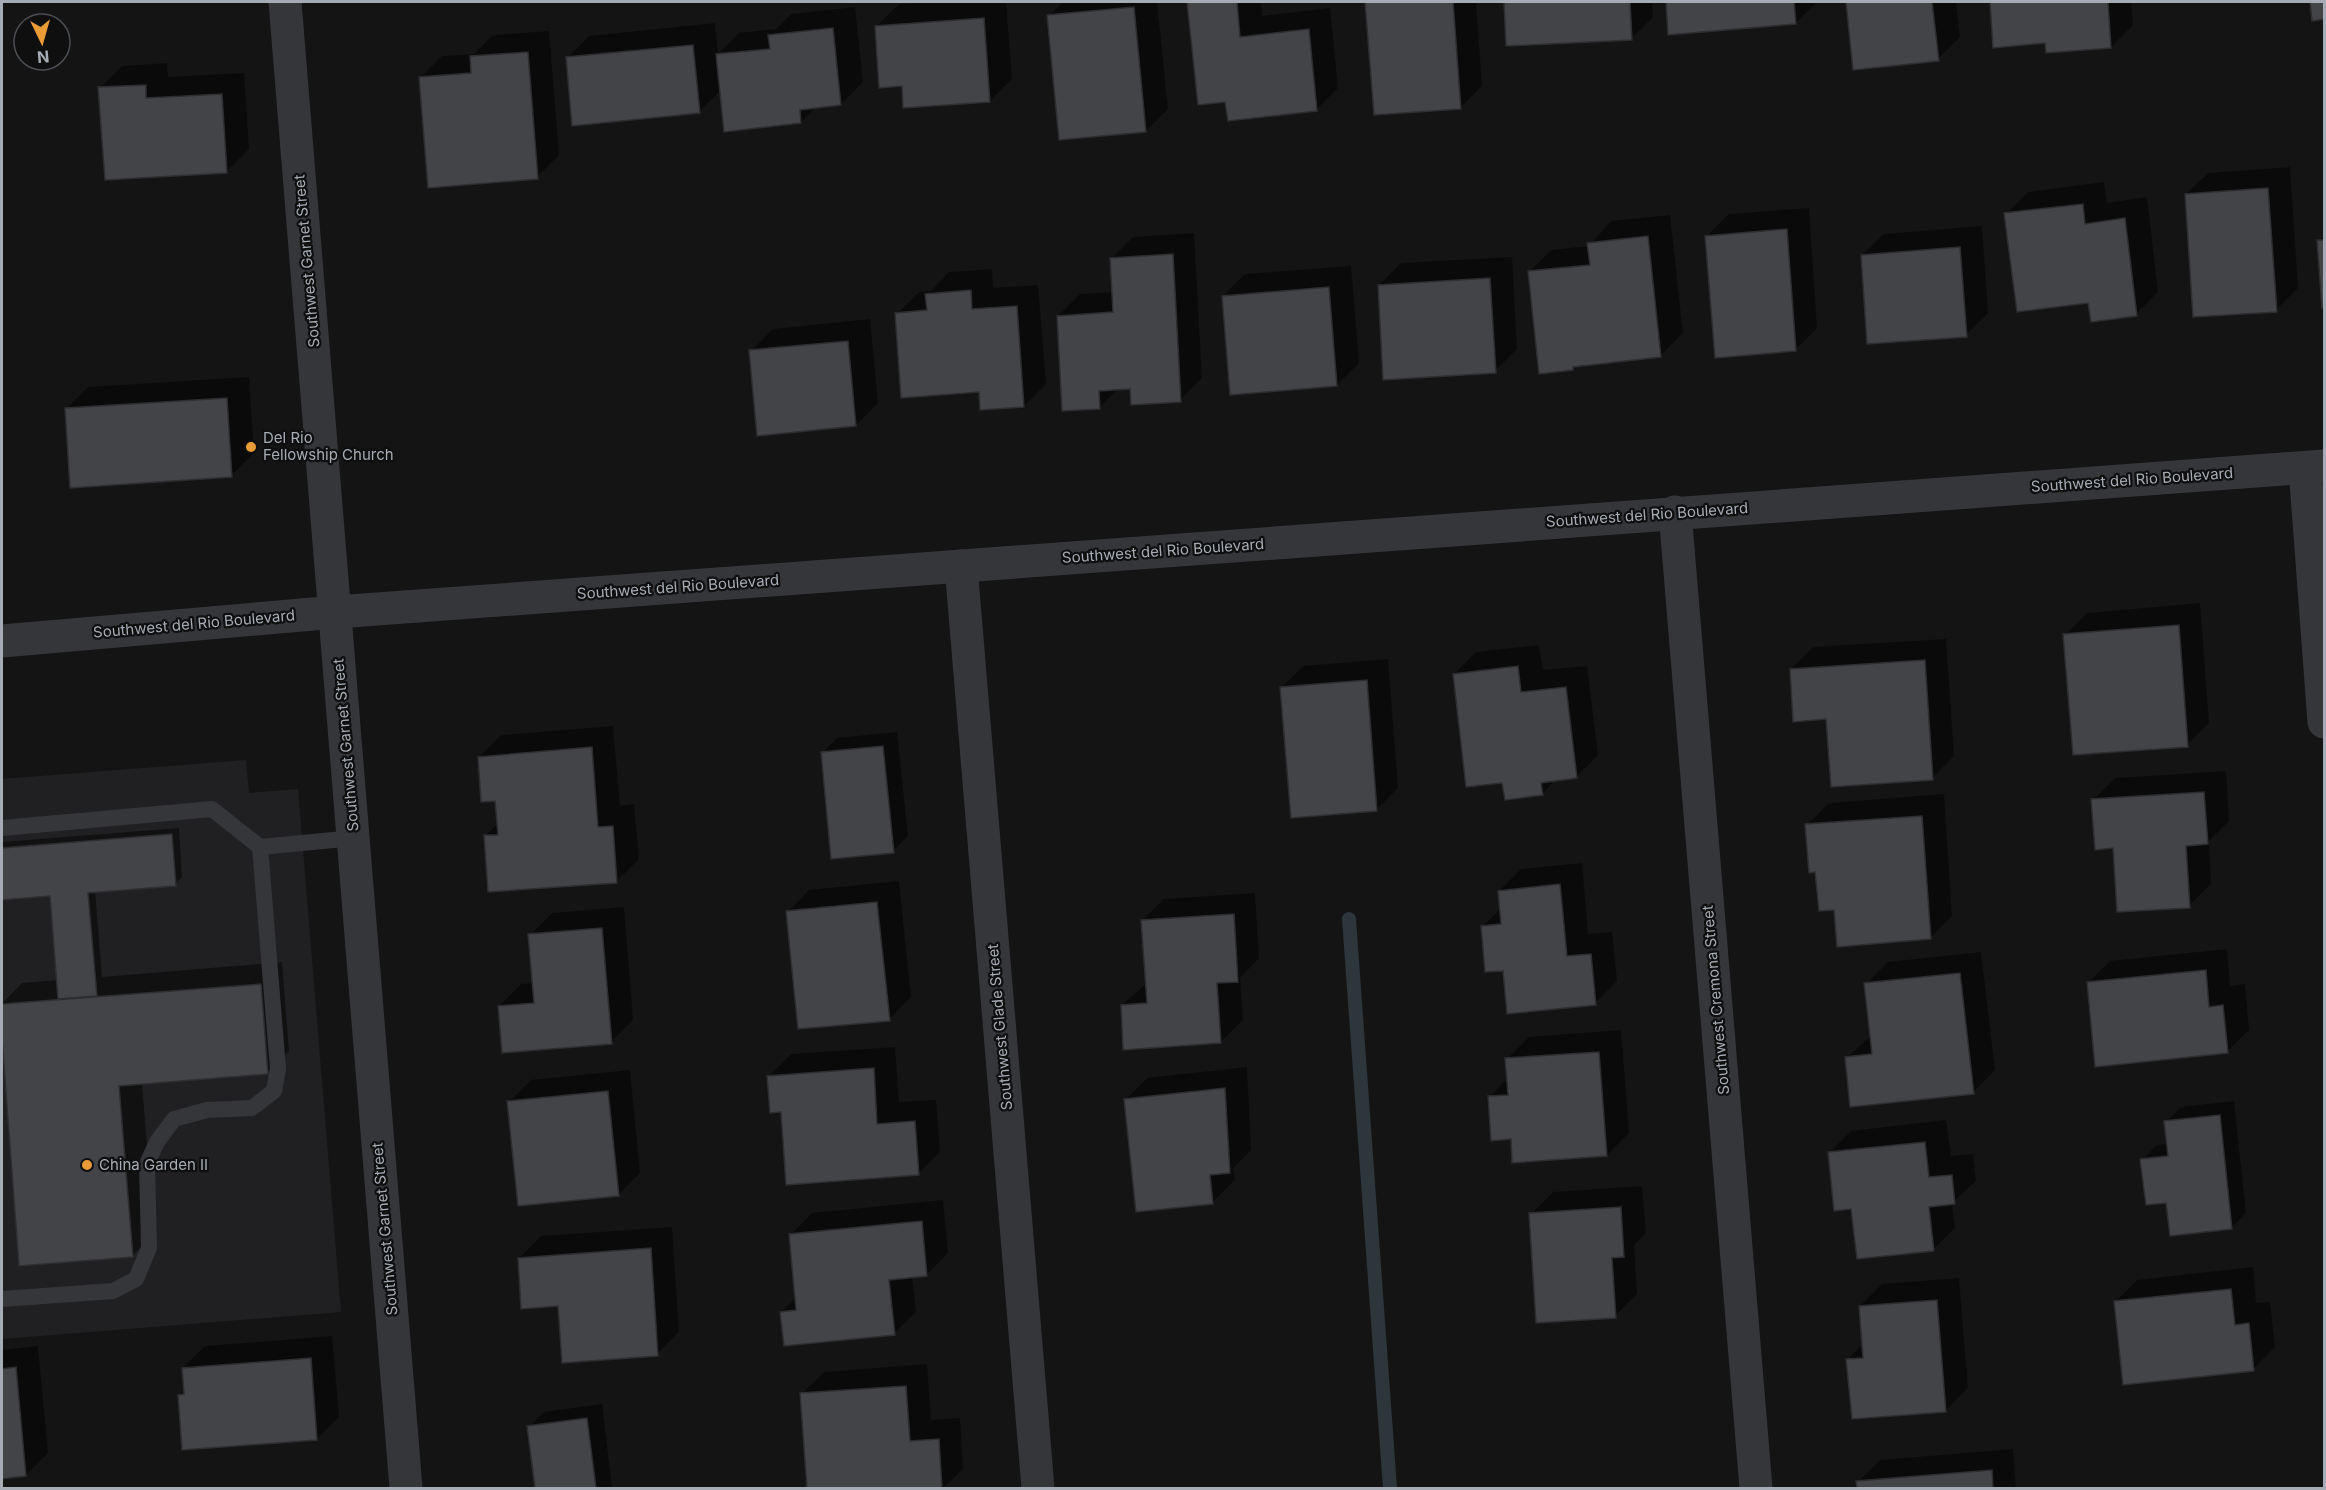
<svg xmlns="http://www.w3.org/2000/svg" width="2326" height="1490" font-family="Inter,sans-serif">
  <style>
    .built { fill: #202022 }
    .shadow { fill: #0007 }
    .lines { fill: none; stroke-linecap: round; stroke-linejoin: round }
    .stream { stroke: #2c363b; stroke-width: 14 }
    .building { fill: #434448; stroke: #2e2e31; stroke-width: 1.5 }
    .service { stroke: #35363a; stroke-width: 16 }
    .minor { stroke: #35363a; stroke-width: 33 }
    .tertiary { stroke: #35363a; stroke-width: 33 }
    .poi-dot { fill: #eb9b36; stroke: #0f0f10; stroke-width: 2 }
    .labels { text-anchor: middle; stroke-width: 4.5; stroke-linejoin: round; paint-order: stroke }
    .street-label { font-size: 15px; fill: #a6acb5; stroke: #0f0f10 }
    .poi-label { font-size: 15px; fill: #a6acb5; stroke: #0f0f10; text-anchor: start }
  </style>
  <rect width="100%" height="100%" fill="#141415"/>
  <!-- built -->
  <polygon class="built" points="246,760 249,793 298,789 341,1312 2,1339 2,779"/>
  <!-- shadow -->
  <g class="shadow">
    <polygon points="938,2 1006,2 1012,79 990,101 903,84 877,26 899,4"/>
    <polygon points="1063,2 1157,2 1168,109 1146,131 1049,16"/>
    <polygon points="1190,2 1261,2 1262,16 1330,8 1338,88 1316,110 1227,100"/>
    <polygon points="1367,2 1476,2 1482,86 1460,108 1375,114"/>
    <polygon points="1505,2 1652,2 1653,17 1631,39 1508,45"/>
    <polygon points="1667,2 1817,2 1796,23 1670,33"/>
    <polygon points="1847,2 1956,2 1960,37 1938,59 1854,68"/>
    <polygon points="1991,2 2131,2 2133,25 2111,47 2046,42 1995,46"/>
    <polygon points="855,7 863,82 841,104 816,107 801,122 721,90 699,112 567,58 589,36 715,23 718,54 739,33 776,29 791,14"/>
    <polygon points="549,31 559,155 537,177 420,78 442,56 474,54 493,35"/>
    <polygon points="167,63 168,77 244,73 249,149 227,171 100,88 122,66"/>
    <polygon points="2290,167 2298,288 2276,310 2186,194 2208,173"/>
    <polygon points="2104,182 2107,203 2147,197 2158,292 2136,314 2090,301 2006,214 2028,192"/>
    <polygon points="1809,208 1817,328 1795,350 1707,236 1729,214"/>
    <polygon points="1670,215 1683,333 1661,355 1576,365 1572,369 1529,272 1551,250 1589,246 1611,221"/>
    <polygon points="1982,226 1988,313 1966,335 1862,255 1884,234"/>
    <polygon points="1194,233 1202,378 1180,400 1131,388 1118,389 1099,408 1058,316 1080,294 1114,292 1111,259 1133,237"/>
    <polygon points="2324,235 2324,306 2319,241"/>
    <polygon points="1512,257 1517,349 1495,371 1379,285 1401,263"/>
    <polygon points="1351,266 1359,363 1337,385 1223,296 1245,274"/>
    <polygon points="992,269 993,288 1038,285 1046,384 1024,406 981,390 897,314 919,292 931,291 949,272"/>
    <polygon points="870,319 878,403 856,425 751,351 773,329"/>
    <polygon points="249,377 254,453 232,475 66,409 88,387"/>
    <polygon points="2200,603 2209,723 2187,745 2065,635 2087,613"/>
    <polygon points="1946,639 1954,756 1932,778 1827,718 1791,669 1813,647"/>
    <polygon points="1539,645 1543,670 1587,666 1598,755 1576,777 1556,779 1542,794 1504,781 1454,674 1476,652"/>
    <polygon points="1388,659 1398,788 1376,810 1281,688 1303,666"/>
    <polygon points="613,726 620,806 634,804 639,859 617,881 485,836 498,823 497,799 479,757 501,735"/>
    <polygon points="897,732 908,836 893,851 822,753 837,738"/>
    <polygon points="2226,771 2229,821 2209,841 2211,884 2189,906 2114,847 2093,800 2115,778"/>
    <polygon points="1944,794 1952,916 1930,938 1817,871 1807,825 1829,803"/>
    <polygon points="179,828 182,877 175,884 95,891 102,977 282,962 289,1051 267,1073 142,1083 154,1234 132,1256 21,1265 2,1004 22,983 58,980 51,894 2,899 2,842"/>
    <polygon points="1582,863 1588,934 1612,932 1617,981 1595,1003 1504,969 1482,927 1501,908 1499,891 1521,869"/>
    <polygon points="899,881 911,997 889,1019 788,912 809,890"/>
    <polygon points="1255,893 1259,958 1240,978 1243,1020 1221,1042 1122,1005 1147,983 1142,921 1164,899"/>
    <polygon points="624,907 633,1020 611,1042 499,1006 521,984 534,983 530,935 552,913"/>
    <polygon points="2227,949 2230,986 2245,984 2249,1030 2227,1052 2088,983 2110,961"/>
    <polygon points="1981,952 1995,1070 1973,1092 1846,1058 1872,1035 1866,984 1888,962"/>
    <polygon points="1621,1030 1629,1133 1607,1155 1512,1138 1489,1097 1508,1078 1507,1059 1529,1037"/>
    <polygon points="895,1047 899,1102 936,1100 940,1152 918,1174 782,1110 769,1076 791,1054"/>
    <polygon points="1247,1067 1251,1150 1233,1168 1235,1180 1213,1202 1125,1100 1147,1078"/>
    <polygon points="630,1070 640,1173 618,1195 509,1102 531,1080"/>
    <polygon points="2234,1101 2246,1213 2232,1227 2168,1201 2142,1160 2157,1145 2168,1144 2166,1122 2181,1107"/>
    <polygon points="1946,1120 1951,1156 1973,1154 1976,1181 1952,1203 1955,1228 1933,1250 1853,1208 1829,1153 1851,1131"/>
    <polygon points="1642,1186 1646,1233 1634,1245 1637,1294 1615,1316 1531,1214 1553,1192"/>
    <polygon points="943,1200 948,1253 926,1275 912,1276 916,1312 894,1333 782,1312 796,1297 790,1235 812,1213"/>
    <polygon points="672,1227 679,1332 657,1354 560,1305 519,1258 541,1236"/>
    <polygon points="2253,1267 2256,1303 2270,1302 2275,1347 2253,1369 2115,1302 2137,1280"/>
    <polygon points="1959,1278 1968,1388 1946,1410 1848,1359 1863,1344 1860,1306 1882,1284"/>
    <polygon points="332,1336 339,1417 317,1439 179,1395 185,1389 183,1368 205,1346"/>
    <polygon points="38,1346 48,1453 26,1475 2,1477 2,1350"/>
    <polygon points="927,1364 931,1420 960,1418 963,1469 943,1488 808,1488 802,1394 824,1372"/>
    <polygon points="602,1404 612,1488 537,1488 529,1427 544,1412"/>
    <polygon points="2013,1449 2016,1488 1859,1488 1858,1482 1880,1460"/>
  </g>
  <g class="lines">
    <!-- stream -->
    <polyline class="stream" points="1349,919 1390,1488"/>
  </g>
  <!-- building -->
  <g class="building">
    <polygon points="1187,2 1237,2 1240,37 1309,29 1317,111 1228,121 1225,102 1198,105"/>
    <polygon points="1365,2 1453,2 1461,109 1374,115"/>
    <polygon points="1504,2 1630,2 1632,40 1506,46"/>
    <polygon points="1666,2 1794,2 1796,24 1668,35"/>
    <polygon points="1846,2 1932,2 1939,61 1853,70"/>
    <polygon points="1990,2 2108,2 2111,48 2046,53 2045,43 1993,48"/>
    <polygon points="2310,2 2324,2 2324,19 2312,21"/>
    <polygon points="1134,7 1146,132 1059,140 1047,15"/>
    <polygon points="984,18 990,102 903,108 902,86 879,88 875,26"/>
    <polygon points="833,28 841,105 800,110 801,123 724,132 716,54 770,49 768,35"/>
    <polygon points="693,45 700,113 572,126 566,57"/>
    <polygon points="528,52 538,179 428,188 419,77 471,73 470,56"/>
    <polygon points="146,85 146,98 222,94 227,173 105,180 98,87"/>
    <polygon points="2268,188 2277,312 2193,317 2185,194"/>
    <polygon points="2083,204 2085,224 2125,218 2137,316 2091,322 2088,303 2017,312 2004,213"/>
    <polygon points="1787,229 1796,351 1715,358 1705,236"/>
    <polygon points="1648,236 1661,357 1573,367 1573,370 1539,374 1528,271 1590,265 1587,243"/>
    <polygon points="2317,240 2324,240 2324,307 2322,308"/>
    <polygon points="1960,247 1967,337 1867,344 1861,255"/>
    <polygon points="1173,254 1181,402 1131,405 1130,389 1099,391 1100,409 1062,411 1057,316 1113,312 1110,258"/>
    <polygon points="1490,278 1496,373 1383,380 1378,285"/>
    <polygon points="1329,287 1337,386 1230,395 1222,296"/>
    <polygon points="971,290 972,309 1017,306 1024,407 980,410 979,392 901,398 895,313 927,310 925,294"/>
    <polygon points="848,341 856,426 757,436 749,350"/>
    <polygon points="227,398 232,477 70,488 65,408"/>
    <polygon points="2179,625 2188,747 2073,755 2063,634"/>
    <polygon points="1925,660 1933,780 1831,787 1826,719 1793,722 1790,669"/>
    <polygon points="1518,666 1521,692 1566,687 1577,778 1541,783 1543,795 1505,800 1502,783 1466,787 1453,674"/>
    <polygon points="1367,680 1377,811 1291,818 1280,687"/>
    <polygon points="883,746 894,853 831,859 821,752"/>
    <polygon points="592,747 598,827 613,826 617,883 488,892 484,835 498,835 495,801 481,802 478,757"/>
    <polygon points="2204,792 2208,844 2186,846 2190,908 2117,912 2113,848 2095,850 2091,799"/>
    <polygon points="1922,816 1931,939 1837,947 1834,910 1819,911 1815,872 1809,873 1805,824"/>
    <polygon points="172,834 176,886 88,893 97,996 58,999 50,896 2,900 2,848"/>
    <polygon points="1560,884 1567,956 1591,954 1596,1005 1507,1014 1503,971 1485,972 1481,926 1501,924 1498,891"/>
    <polygon points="877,902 890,1021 798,1029 786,911"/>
    <polygon points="1234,914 1238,982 1217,983 1221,1043 1123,1050 1121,1005 1147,1003 1141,920"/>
    <polygon points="602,928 612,1044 502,1053 498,1006 534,1003 528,934"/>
    <polygon points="2206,970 2209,1007 2223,1005 2228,1053 2095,1067 2087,982"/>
    <polygon points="1960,973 1974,1094 1850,1107 1845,1057 1872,1054 1864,983"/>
    <polygon points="261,984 268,1074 119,1086 133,1257 19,1266 2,1039 2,1004"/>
    <polygon points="1599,1052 1607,1156 1512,1163 1511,1139 1491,1141 1488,1096 1508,1095 1505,1058"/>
    <polygon points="874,1068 877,1124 915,1121 919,1175 786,1185 781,1112 770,1113 767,1076"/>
    <polygon points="1225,1088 1230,1173 1210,1175 1213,1204 1136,1212 1124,1099"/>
    <polygon points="608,1091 619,1196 518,1206 507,1101"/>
    <polygon points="2220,1115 2232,1229 2170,1236 2166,1203 2146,1205 2140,1159 2168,1156 2164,1121"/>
    <polygon points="1925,1142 1929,1177 1952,1175 1955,1204 1929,1207 1934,1251 1857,1259 1851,1209 1834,1211 1828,1152"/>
    <polygon points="1621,1207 1624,1257 1612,1258 1616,1318 1536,1323 1529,1213"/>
    <polygon points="922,1221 927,1276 889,1280 895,1335 784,1346 780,1312 796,1310 789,1234"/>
    <polygon points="651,1248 658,1356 562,1363 558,1306 521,1309 518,1258"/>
    <polygon points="2231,1289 2235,1325 2249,1323 2254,1371 2123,1385 2114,1301"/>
    <polygon points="1937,1300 1946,1412 1852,1419 1846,1359 1863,1358 1859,1306"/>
    <polygon points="311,1358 317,1440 182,1450 178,1395 184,1394 182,1368"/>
    <polygon points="16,1367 26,1476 2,1479 2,1369"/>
    <polygon points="906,1386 910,1441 939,1439 942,1488 807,1488 800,1393"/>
    <polygon points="587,1418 596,1488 535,1488 527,1426"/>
    <polygon points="1992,1470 1993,1488 1857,1488 1856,1481"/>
  </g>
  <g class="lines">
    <!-- service -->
    <g class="service">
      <polyline points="2,828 212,809 260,847"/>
      <polyline points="2,1299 113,1291 136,1279 149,1248 147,1164 157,1142 174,1119 207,1110 252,1108 274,1091 278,1069 260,847 354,838"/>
    </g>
    <!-- minor -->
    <g class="minor">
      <polyline points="285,2 406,1488"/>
      <polyline points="2305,468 2324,722"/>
      <polyline points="1675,512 1756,1488"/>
      <polyline points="961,566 1038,1488"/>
    </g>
    <!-- tertiary -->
    <polyline class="tertiary" points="2,641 336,612 2324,466"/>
  </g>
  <!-- markers -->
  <g class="poi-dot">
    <circle cx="251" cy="447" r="6"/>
    <circle cx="87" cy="1165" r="6"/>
  </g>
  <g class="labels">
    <!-- street labels -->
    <g class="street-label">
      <text transform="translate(307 261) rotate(-95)" y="5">Southwest Garnet Street</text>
      <text transform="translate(2132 480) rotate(-4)" y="5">Southwest del Rio Boulevard</text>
      <text transform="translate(1647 515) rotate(-4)" y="5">Southwest del Rio Boulevard</text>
      <text transform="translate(1163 551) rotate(-4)" y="5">Southwest del Rio Boulevard</text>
      <text transform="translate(678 587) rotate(-4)" y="5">Southwest del Rio Boulevard</text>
      <text transform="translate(194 624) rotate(-5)" y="5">Southwest del Rio Boulevard</text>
      <text transform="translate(346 745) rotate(-95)" y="5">Southwest Garnet Street</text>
      <text transform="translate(1716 1000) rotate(-95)" y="5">Southwest Cremona Street</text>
      <text transform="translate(1000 1027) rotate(-95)" y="5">Southwest Glade Street</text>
      <text transform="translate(385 1229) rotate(-95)" y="5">Southwest Garnet Street</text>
    </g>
    <!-- poi labels -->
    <g class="poi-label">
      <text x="263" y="443">Del Rio<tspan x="263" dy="17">Fellowship Church</tspan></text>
      <text x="99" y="1170">China Garden II</text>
    </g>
  </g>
  <!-- border -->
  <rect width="2326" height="1490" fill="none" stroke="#a6acb5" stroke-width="6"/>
  <!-- north arrow -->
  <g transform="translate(42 42) rotate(175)"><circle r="28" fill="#0f0f10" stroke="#4b4e52" stroke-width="1.5"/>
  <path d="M0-4.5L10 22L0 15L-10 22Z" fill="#eb9b36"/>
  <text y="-9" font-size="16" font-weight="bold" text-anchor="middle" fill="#a6acb5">N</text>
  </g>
</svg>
